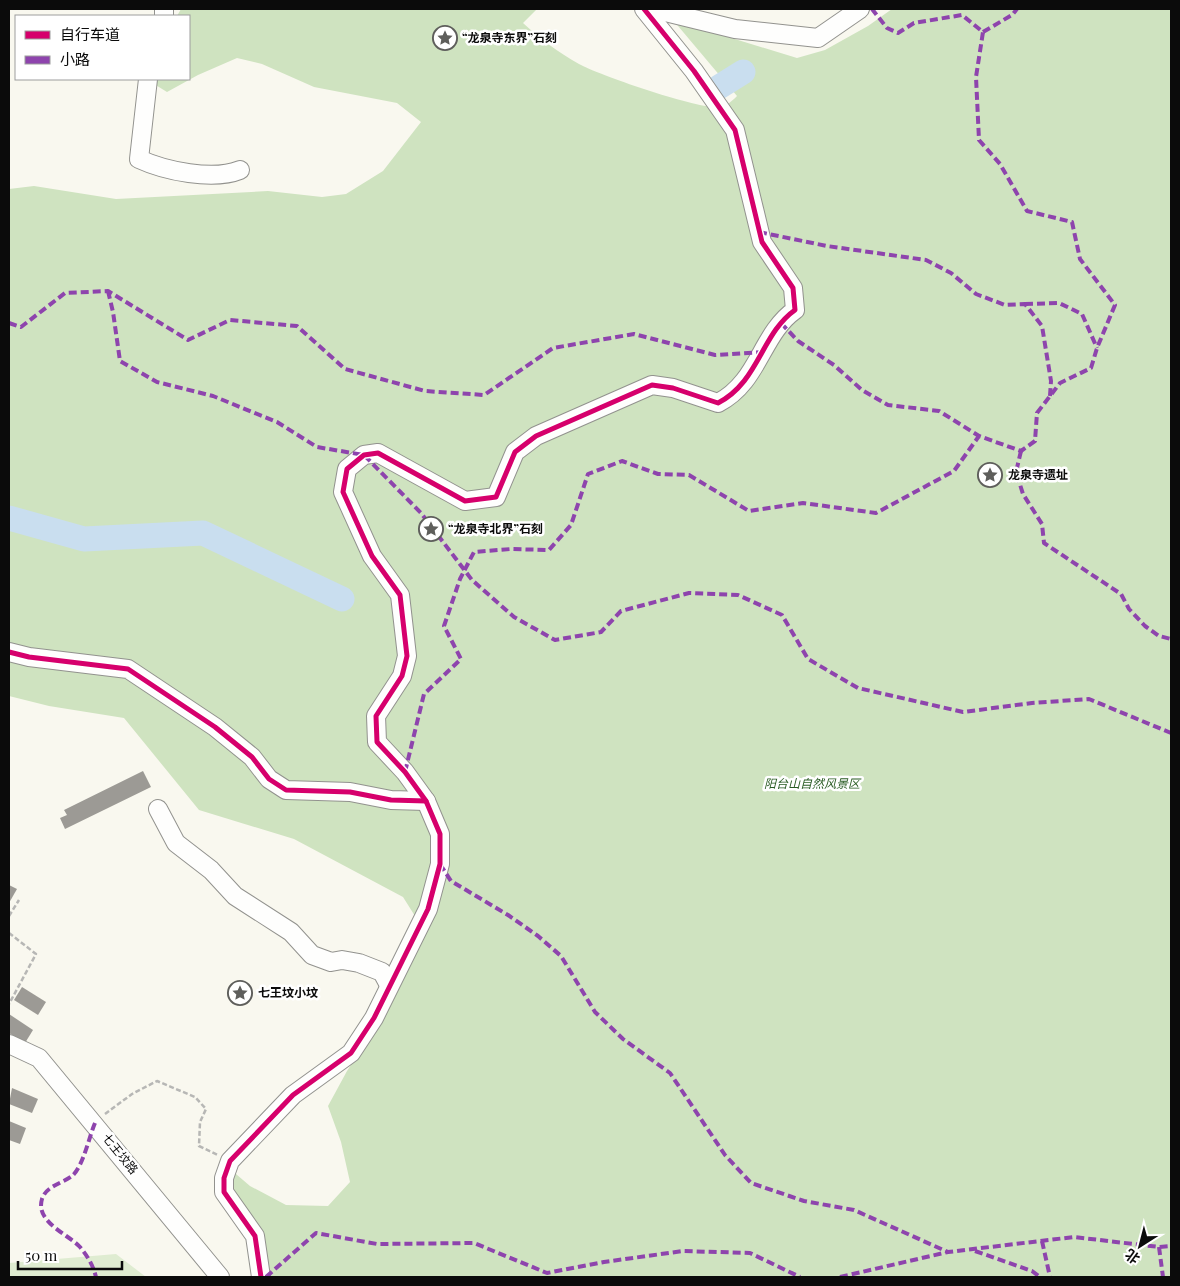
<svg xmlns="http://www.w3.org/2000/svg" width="1180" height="1286" font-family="'Playfair Display','Noto Sans SC',serif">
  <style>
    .green { fill: #dfecd1 }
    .forest { fill: #cfe3c0 }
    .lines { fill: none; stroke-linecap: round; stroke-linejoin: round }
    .river { stroke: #c9deef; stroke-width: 25 }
    .building { fill: #9c9a95 }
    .minor-casing { stroke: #92928e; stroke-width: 20 }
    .path { stroke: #b7b7b5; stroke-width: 2.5; stroke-dasharray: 5 2.5; stroke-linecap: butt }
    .minor { stroke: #fefefd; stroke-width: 18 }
    .quiet { stroke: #8e44ad; stroke-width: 4; stroke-dasharray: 8 4; stroke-linecap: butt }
    .cycleway-casing { stroke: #fff; stroke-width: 8 }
    .cycleway { stroke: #d6006c; stroke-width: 5 }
    .labels { text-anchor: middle; stroke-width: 5; stroke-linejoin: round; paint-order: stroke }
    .poi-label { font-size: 12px; font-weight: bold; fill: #0b0b0b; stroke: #fff; text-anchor: start }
    .park-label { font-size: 12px; font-style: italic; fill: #295b23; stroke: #fff }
    .street-label { font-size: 12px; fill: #0b0b0b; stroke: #fff }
  </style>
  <rect width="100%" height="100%" fill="#f9f8ef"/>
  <!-- green -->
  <polygon class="green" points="116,1254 146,1277 9,1277 9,1263"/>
  <!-- forest -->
  <path class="forest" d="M181 9H537L523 23C540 39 558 52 579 64 599 75 697 109 718 107 727 106 731 102 737 96L673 20 797 58 825 50 868 26 892 9H1171V1277H258L255 1256 229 1195V1168L250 1186 286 1205 328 1206 350 1182 341 1142 328 1106 347 1071 381 1019 420 924 403 897 294 839 199 810 124 718 49 706 9 696V189L34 186 116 199 268 191 322 197 346 194 383 171 421 122 397 103 314 87 262 64 237 58 198 75 167 92 154 84V79H189V16H177Z"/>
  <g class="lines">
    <!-- river -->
    <g class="river">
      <polyline points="719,87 743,72"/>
      <polyline points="9,518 84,539 203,533 342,599"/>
    </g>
  </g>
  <!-- building -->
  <g class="building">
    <polygon points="143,771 151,787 65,829 60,818 67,815 64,810"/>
    <polygon points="9,885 17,889 9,903"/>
    <polygon points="22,987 46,1002 38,1015 14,1000"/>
    <polygon points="9,1014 33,1030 25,1043 9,1033"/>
    <polygon points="12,1088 38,1099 32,1113 9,1104"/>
    <polygon points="9,1121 26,1128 20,1144 9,1140"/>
  </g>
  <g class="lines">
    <defs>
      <g id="minor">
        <polyline points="164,9 164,16"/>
        <polyline points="653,9 735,29 818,38 860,9"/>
        <path d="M148 79 139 159C165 171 213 181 240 170"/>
        <polyline points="9,652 29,657 128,669 215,727 252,757 269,779 286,790 350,792 391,800 426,801"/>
        <polyline points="158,809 176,843 211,870 235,896 291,932 312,955 331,962 342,960 359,963 382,972 389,985"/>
        <polyline points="9,1044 39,1058 220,1277"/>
        <path d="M261 1277 255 1236 224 1192V1178L230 1161 293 1095 351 1053 374 1018 428 909 440 864V834L426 801 405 772 377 742 376 716 402 676 407 656 400 595 372 556 343 492 347 469 364 455 378 453 465 501 496 497 515 452 536 436 652 385 673 388 718 403C759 382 761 334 795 310L793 288 762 242 735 130 694 71 644 9"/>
      </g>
    </defs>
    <!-- minor casing -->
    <use href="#minor" class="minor-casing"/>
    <!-- path -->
    <g class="path">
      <polyline points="9,916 19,900"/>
      <polyline points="9,933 36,954 9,1004"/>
      <polyline points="105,1114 132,1094 157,1081 195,1097 206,1109 200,1122 199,1146 218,1155"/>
    </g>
    <!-- minor -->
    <use href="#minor" class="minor"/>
    <!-- quiet -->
    <g class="quiet">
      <polyline points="983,32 1012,15 1017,9"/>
      <polyline points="759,232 827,246 926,260 951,273 976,294 1005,305 1025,304 1042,326 1051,381 1050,396"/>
      <polyline points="108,291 113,312 120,361 157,382 213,396 277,422 317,447 364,455 421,513 472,580 514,617 555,640 601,632 621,611 689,593 738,595 782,615 808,659 858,688 963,712 1032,703 1089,699 1171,733"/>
      <polyline points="1025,304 1059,303 1082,314 1097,348"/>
      <polyline points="9,323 21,327 65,293 108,291 188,340 230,320 297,326 345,369 425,391 484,395 553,348 634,334 715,355 763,352"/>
      <polyline points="781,323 798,341 834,365 862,390 888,405 939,411 979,436"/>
      <polyline points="1021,451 1016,472 1023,494 1042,524 1044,543 1121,594 1129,609 1145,626 1159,636 1171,639"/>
      <polyline points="405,772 424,694 461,659 444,626 460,579 474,552 511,549 549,550 571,525 588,474 622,461 658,474 689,475 749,511 803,503 876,513 954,471 979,436 1021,451 1035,441 1037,413 1060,383 1091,368 1097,348 1115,305 1080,259 1072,222 1027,211 1000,164 979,140 976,77 983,32 962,15 914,23 898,33 887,28 872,9"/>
      <polyline points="440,864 451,881 508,915 538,936 561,956 595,1012 623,1039 670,1073 725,1155 751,1183 804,1201 854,1210 948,1252"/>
      <path d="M95 1123C89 1137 83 1167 72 1176 63 1183 46 1186 42 1199 35 1222 68 1234 80 1247 88 1257 93 1265 96 1277"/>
      <polyline points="1042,1241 1050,1277"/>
      <polyline points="1159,1247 1163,1277"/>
      <polyline points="975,1251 1032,1271 1040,1277"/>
      <polyline points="266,1277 316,1233 377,1244 474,1243 547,1273 604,1262 683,1251 750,1253 800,1277"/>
      <polyline points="840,1277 948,1252 1074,1237 1159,1247 1171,1246"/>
    </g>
    <defs>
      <g id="cycleway">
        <polyline points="9,652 29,657 128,669 215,727 252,757 269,779 286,790 350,792 391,800 426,801"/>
        <path d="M261 1277 255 1236 224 1192V1178L230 1161 293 1095 351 1053 374 1018 428 909 440 864V834L426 801 405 772 377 742 376 716 402 676 407 656 400 595 372 556 343 492 347 469 364 455 378 453 465 501 496 497 515 452 536 436 652 385 673 388 718 403C759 382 761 334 795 310L793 288 762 242 735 130 694 71 644 9"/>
      </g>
    </defs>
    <!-- cycleway casing -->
    <use href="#cycleway" class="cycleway-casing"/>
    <!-- cycleway -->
    <use href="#cycleway" class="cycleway"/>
  </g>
  <!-- icons -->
  <defs>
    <symbol id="sight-ring" viewBox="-11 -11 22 22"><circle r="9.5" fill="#fff" stroke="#5e5e5b" stroke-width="1.5"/><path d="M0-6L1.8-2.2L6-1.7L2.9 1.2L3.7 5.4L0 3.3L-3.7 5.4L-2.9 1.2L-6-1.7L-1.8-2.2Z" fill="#5e5e5b"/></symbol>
  </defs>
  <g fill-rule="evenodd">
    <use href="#sight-ring" x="431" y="24" width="28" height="28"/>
    <use href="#sight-ring" x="976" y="461" width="28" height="28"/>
    <use href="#sight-ring" x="417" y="515" width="28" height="28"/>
    <use href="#sight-ring" x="226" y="979" width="28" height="28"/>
  </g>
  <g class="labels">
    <!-- poi labels -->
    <g class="poi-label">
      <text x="462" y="42">“龙泉寺东界”石刻</text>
      <text x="1008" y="479">龙泉寺遗址</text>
      <text x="448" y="533">“龙泉寺北界”石刻</text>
      <text x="258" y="997">七王坟小坟</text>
    </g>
    <!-- park labels -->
    <g class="park-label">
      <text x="812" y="788">阳台山自然风景区</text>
    </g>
    <!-- street labels -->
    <g class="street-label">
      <text transform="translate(120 1154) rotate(51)" y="4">七王坟路</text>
    </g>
  </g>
  <!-- border -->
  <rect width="1180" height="1286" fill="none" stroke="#0b0b0b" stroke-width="20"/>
  <!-- legend -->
  <rect x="15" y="15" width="175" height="65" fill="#ffffff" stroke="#9d9d9d"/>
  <rect x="25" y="31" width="25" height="8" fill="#d6006c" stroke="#9d9d9d"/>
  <text x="60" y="40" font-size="15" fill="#0b0b0b">自行车道</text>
  <rect x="25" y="56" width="25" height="8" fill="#8e44ad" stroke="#9d9d9d"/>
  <text x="60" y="65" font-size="15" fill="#0b0b0b">小路</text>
  <!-- north arrow -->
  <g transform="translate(1140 1246) rotate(216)" stroke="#ffffff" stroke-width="4" paint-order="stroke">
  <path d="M0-4L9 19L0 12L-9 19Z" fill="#0b0b0b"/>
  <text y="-8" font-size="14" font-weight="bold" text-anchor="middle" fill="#0b0b0b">北</text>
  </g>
  <!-- scale -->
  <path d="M18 1261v8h104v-8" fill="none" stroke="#0b0b0b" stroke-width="2.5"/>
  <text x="25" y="1261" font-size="15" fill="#0b0b0b" stroke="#ffffff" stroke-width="4" paint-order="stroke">50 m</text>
</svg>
